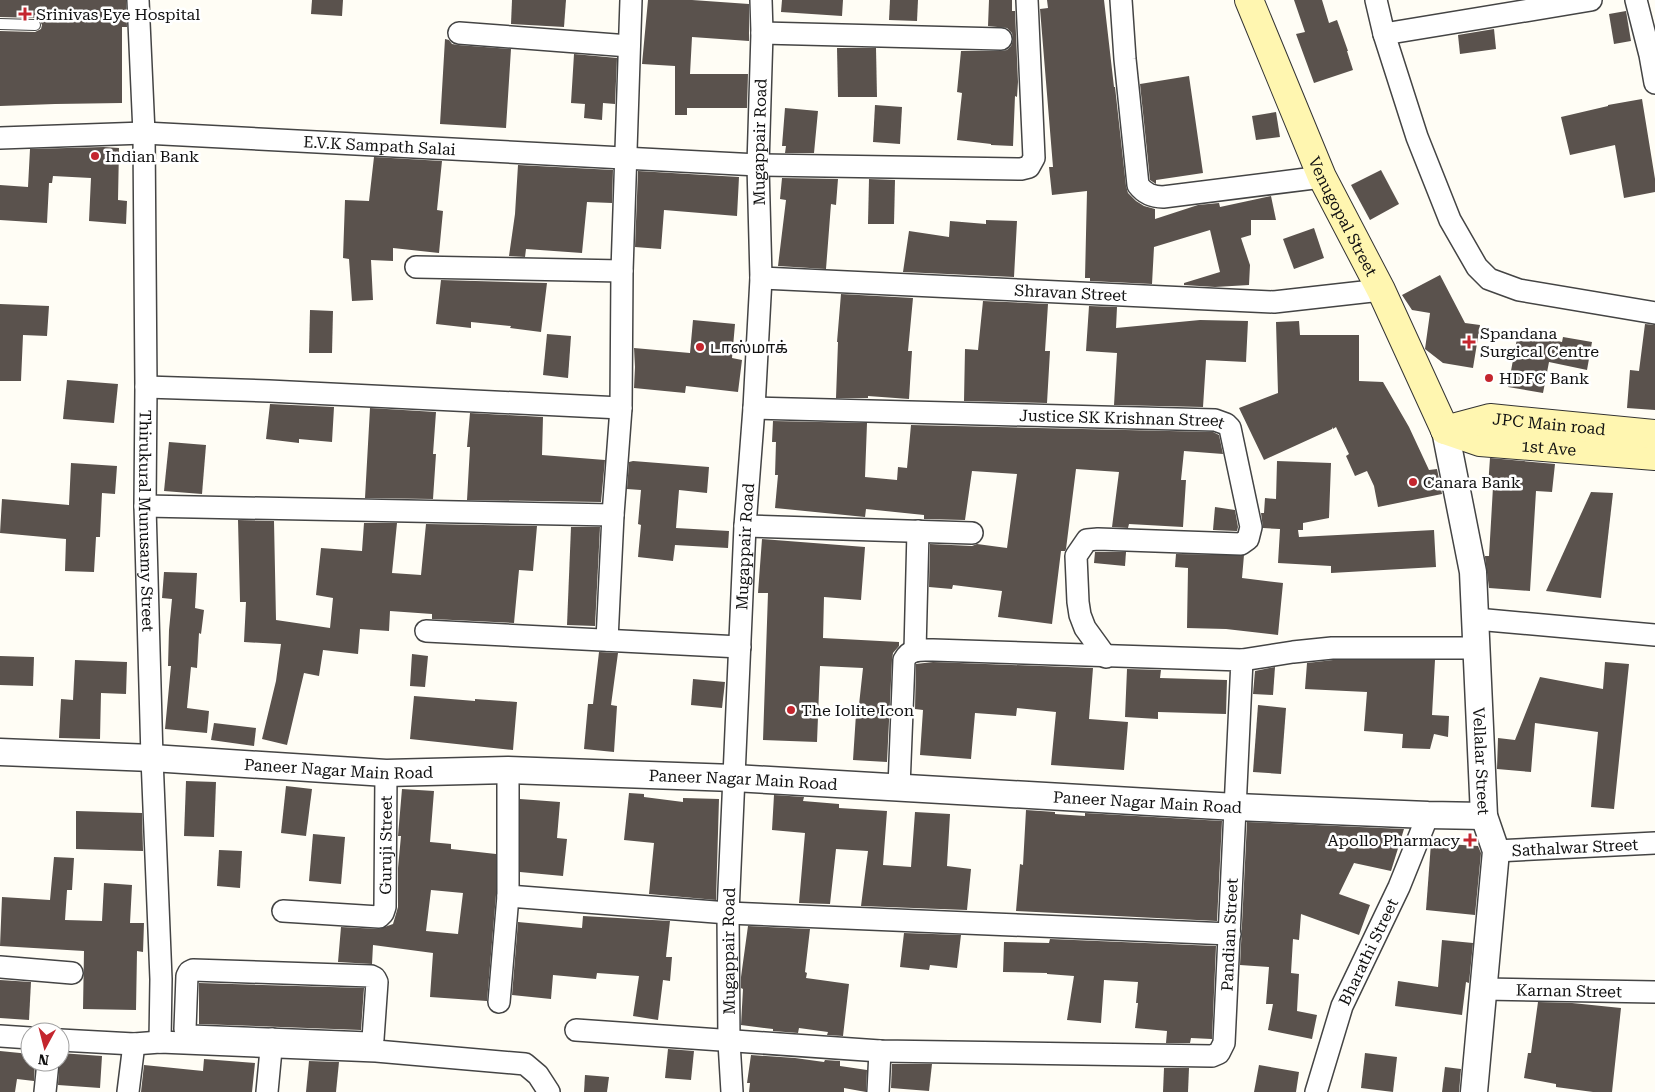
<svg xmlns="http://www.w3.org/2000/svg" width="1655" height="1092" font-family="'Roboto Serif','Noto Sans Tamil',serif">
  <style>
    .building { fill: #5a524d; fill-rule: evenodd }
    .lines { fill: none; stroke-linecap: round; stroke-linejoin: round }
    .service-casing { stroke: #444; stroke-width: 12 }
    .minor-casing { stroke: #444; stroke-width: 24 }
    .tertiary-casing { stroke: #444; stroke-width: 29 }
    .secondary-casing { stroke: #333; stroke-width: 30 }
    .service { stroke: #fff; stroke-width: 10 }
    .minor { stroke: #fff; stroke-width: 21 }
    .tertiary { stroke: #fff; stroke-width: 26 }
    .secondary { stroke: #fff6b0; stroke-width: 28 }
    .poi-dot { fill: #c4262e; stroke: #fff; stroke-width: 2 }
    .labels { text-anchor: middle; stroke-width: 5; stroke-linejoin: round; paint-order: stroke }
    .poi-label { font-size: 16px; fill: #111; stroke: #fff; text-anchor: start }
    .street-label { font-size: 16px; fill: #111; stroke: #fff }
  </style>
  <rect width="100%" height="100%" fill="#fffdf5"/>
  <!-- building -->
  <g class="building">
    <polygon points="0,0 126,0 127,27 122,27 122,103 55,104 0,106 0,31 35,32 41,29 42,25 39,19 36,18 0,17"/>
    <polygon points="312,0 343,0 342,16 311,14"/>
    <polygon points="512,0 566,0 564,27 511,24"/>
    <polygon points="648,0 692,0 749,4 749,41 692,37 690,74 748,74 747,108 687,108 687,115 675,115 675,66 642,64"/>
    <polygon points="782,0 843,0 842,16 781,12"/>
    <polygon points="890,0 918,0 917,21 889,20"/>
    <polygon points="989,0 1012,0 1012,11 1015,11 1018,82 1017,97 1015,96 1013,146 991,145 991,144 957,140 962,93 957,92 961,51 1001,51 1007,50 1011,46 1013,40 1012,33 1007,28 988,26"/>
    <polygon points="1047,0 1104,0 1114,87 1115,87 1126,186 1128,193 1136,201 1144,206 1155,209 1155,219 1198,205 1219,203 1220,207 1271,196 1276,220 1251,220 1251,235 1241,238 1250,265 1249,285 1215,287 1184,285 1184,283 1220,272 1210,230 1154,247 1152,284 1090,281 1090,278 1085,278 1087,191 1052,195 1049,167 1053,167 1040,9 1048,8"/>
    <polygon points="1294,0 1322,0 1329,23 1337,20 1348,51 1347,51 1353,70 1314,83 1296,34 1305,32"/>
    <polygon points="1626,11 1631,41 1614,44 1609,14"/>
    <polygon points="1494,29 1496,49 1460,54 1458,35"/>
    <polygon points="445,39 449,40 452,44 458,45 511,49 506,128 440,124"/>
    <polygon points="837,48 876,48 877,97 838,97"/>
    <polygon points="574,54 617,58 615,104 603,103 602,120 584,118 585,104 571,103"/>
    <polygon points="1189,76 1203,173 1156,180 1156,184 1150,180 1140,84"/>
    <polygon points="1642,99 1655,179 1655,192 1624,198 1615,145 1570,155 1561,117 1608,106 1608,105"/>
    <polygon points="875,105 902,107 900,144 873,142"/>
    <polygon points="785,108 818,111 814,153 785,153 786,146 782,146"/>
    <polygon points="1276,112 1280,137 1256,140 1252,116"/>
    <polygon points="104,147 119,148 118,200 127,201 126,224 89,221 91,178 53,176 52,183 49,183 47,223 0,220 0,185 28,187 30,149"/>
    <polygon points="374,157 442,161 437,210 443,211 439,253 393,248 393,261 371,260 373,300 352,301 349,259 343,258 345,200 369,201"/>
    <polygon points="518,165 613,170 612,203 587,202 582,253 526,249 525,257 509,256 515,214"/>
    <polygon points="1381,170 1399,204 1370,220 1351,185"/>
    <polygon points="638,171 739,177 737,216 664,210 661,249 635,247"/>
    <polygon points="782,178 838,179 836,205 831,204 826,269 778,266 786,200 780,199"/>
    <polygon points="869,179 895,180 894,224 868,224"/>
    <polygon points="986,220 1017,221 1014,277 903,272 909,231 949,237 950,221 986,224"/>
    <polygon points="1314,228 1324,258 1294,269 1283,239"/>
    <polygon points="1440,275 1465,323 1480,325 1473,368 1443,363 1425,349 1430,313 1412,310 1402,295"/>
    <polygon points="441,280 547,283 541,332 510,328 511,326 471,322 471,328 436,324"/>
    <polygon points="841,294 913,298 908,351 912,351 909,399 868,396 868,398 836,398 838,342 837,342"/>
    <polygon points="983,301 1048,304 1045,351 1050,351 1047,403 964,401 965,349 978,350"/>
    <polygon points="0,304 49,306 47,336 23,335 21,381 0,381"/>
    <polygon points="1089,306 1117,307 1116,328 1200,320 1248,321 1246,362 1206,360 1203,407 1114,405 1117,353 1086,351"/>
    <polygon points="310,310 333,311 332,353 309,353"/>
    <polygon points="693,320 735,324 732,358 742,360 738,392 686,386 685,393 634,388 635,367 634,348 690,353"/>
    <polygon points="1299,321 1300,335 1359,335 1359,381 1383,382 1409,427 1429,470 1437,469 1442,494 1378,507 1374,486 1367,471 1355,476 1346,456 1349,454 1336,427 1333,429 1332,427 1332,429 1264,460 1239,408 1278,393 1276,322"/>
    <polygon points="1645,324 1655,325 1655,410 1627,408 1630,370 1639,371"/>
    <polygon points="1518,333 1562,342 1563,337 1592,342 1587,370 1549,362 1543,393 1508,387"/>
    <polygon points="547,334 571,336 568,378 543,375"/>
    <polygon points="67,380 118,384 114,423 63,419"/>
    <polygon points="270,404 334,407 332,442 299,439 299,443 266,439"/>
    <polygon points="370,408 436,412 433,454 436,454 433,499 365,498"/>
    <polygon points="470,413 543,417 542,455 605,460 601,502 467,500 470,447 467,447"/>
    <polygon points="773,421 867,423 865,477 897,480 898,467 907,468 911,425 1213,432 1219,435 1223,454 1184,451 1181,480 1186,480 1183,527 1129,524 1128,528 1112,527 1119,472 1076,469 1066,549 1065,551 1061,551 1052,624 998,617 1002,591 953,585 952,589 929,587 930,544 972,546 977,544 1007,548 1017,474 972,471 965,520 924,519 924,515 866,509 865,517 775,508 778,475 775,475 776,442 772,442"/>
    <polygon points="169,442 206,445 202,494 164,491"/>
    <polygon points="1490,458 1555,464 1552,492 1536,491 1530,591 1489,588 1485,557 1485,556 1489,556 1491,522 1493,487 1488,487"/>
    <polygon points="633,461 709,467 707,493 679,490 676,528 729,531 728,548 675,545 673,561 638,557 641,525 638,524 641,490 627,489 629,462"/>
    <polygon points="1277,461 1331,463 1329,518 1303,523 1303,530 1298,530 1299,537 1434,530 1436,567 1331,573 1331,566 1278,563 1280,529 1263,528 1261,513 1264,513 1265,498 1276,499"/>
    <polygon points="71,463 117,466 115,494 102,493 100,537 96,537 94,572 65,571 66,539 0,533 2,499 69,505"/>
    <polygon points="1591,492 1613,493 1601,598 1546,591"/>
    <polygon points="1215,507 1235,510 1238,527 1237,531 1213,530"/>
    <polygon points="238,520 274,521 276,620 330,628 333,598 316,595 321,548 362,551 364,523 397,523 392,573 421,575 426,524 537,526 533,571 519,570 514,623 432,619 432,614 390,611 389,631 360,629 358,654 323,650 319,676 304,673 287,745 262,739 276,681 281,644 244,642 246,602 240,602"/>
    <polygon points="571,527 600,527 595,626 567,625"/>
    <polygon points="762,539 865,547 861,600 824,597 823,638 899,642 899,646 893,653 892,660 887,762 853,760 856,714 858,714 863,668 820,666 817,742 763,740 768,593 758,593"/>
    <polygon points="1095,552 1126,552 1125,566 1094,563"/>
    <polygon points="1176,554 1244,555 1242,578 1283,583 1278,635 1226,629 1187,628 1188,568 1175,567"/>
    <polygon points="164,572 197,573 195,608 204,610 201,634 199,633 197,668 191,667 187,708 209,711 207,733 165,729 171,666 168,666 169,630 172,599 162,598"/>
    <polygon points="599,652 618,653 611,705 617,706 614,752 584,749 588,704 593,704"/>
    <polygon points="412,654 428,656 425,687 410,686"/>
    <polygon points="0,656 34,657 33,686 0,685"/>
    <polygon points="75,660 127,662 126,694 101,693 100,739 59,738 61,699 73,700"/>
    <polygon points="1333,660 1435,660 1432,715 1449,716 1448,737 1434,734 1430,749 1402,748 1403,734 1364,731 1367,692 1305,689 1307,663"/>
    <polygon points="933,662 1093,668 1089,719 1128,722 1124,770 1051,765 1056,712 1017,708 1016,716 975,713 971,759 920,755 923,710 915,709 916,664"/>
    <polygon points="1605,662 1629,664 1614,809 1591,807 1598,732 1535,723 1531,772 1497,769 1498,738 1515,740 1540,677 1603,689"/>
    <polygon points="1275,667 1273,695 1253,694 1255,671"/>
    <polygon points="1127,669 1161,670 1160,678 1227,680 1226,714 1158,712 1158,719 1125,717"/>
    <polygon points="693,679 725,682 722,708 691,705"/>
    <polygon points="414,696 475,701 475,699 517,702 513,750 410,739"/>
    <polygon points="1258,705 1286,708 1281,774 1253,772"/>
    <polygon points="214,723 256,728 254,746 211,740"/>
    <polygon points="186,781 216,782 214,837 184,836"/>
    <polygon points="286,786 312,789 306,836 281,833"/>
    <path d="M402 789 434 791 430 842 451 844V849L496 854V895L487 1001 430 997 433 953 373 945 372 964 338 962 341 927 379 929 393 924 398 907V868L401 836H398ZM431 890 463 893 458 934 426 931Z"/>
    <polygon points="629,793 644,794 644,797 683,802 683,798 719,799 716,900 649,894 654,843 624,840"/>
    <polygon points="774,795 804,797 803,801 839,804 839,808 887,811 883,865 911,867 915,812 950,814 947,866 971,869 967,910 861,906 868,851 836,849 830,904 799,903 805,833 772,830"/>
    <polygon points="520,799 560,802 557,838 567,839 563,876 520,872"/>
    <polygon points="1026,810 1055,812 1055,814 1085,816 1085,813 1222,821 1217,921 1016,911 1020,864 1023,865"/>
    <polygon points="76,811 142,813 143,851 76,849"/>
    <polygon points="1247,822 1404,829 1391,871 1354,863 1339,894 1370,905 1359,935 1301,914 1299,940 1293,939 1291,973 1299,974 1297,1011 1317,1015 1312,1039 1268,1030 1273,1004 1266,1004 1269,967 1240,965"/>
    <polygon points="313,834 345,837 341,884 309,881"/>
    <polygon points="1431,843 1478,846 1481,853 1475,915 1426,910"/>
    <polygon points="219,850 242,851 240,888 217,886"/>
    <polygon points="54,857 74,858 72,890 67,890 65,920 102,921 104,883 132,885 130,923 144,923 143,952 137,951 136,1010 83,1009 84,951 0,946 2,897 50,900"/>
    <polygon points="583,916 670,921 666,957 672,957 670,981 663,980 658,1020 633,1016 639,976 597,973 596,979 553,975 551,999 512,995 518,922 582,928"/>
    <polygon points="748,926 810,929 805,972 807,973 806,978 849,984 843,1036 827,1035 828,1032 799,1028 798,1033 773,1031 773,1029 741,1025 743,989 741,988 741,977"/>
    <polygon points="904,933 961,935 957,968 930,965 929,970 900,967"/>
    <polygon points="1050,939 1216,946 1212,1039 1191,1038 1190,1043 1166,1043 1167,1031 1135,1028 1138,1003 1136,1003 1138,982 1104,980 1101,1023 1067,1020 1074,976 1047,974 1047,973 1003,972 1004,942 1049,943"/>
    <polygon points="1442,940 1473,943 1469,983 1466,982 1462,1015 1395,1006 1398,981 1438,987"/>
    <polygon points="0,980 31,982 29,1020 0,1018"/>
    <polygon points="199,983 364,988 361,1030 199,1024"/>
    <polygon points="1538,1002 1572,1003 1621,1008 1612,1092 1593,1092 1556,1087 1556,1084 1524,1078 1528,1053 1531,1053"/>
    <polygon points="668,1049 694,1051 691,1080 665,1078"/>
    <polygon points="0,1051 30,1054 30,1062 35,1062 34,1081 17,1079 15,1092 0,1092"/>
    <polygon points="60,1053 102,1056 100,1088 58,1085"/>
    <polygon points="1365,1053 1397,1057 1393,1092 1361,1088"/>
    <polygon points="751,1055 795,1058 824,1062 825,1060 840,1061 840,1066 867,1070 866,1092 844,1088 844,1092 749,1092 750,1083 747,1083"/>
    <polygon points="204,1059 255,1063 252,1092 141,1092 144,1065 203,1071"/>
    <polygon points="309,1061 339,1062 336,1092 306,1092"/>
    <polygon points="892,1064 932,1064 929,1091 891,1088"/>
    <polygon points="1259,1065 1299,1072 1296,1092 1254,1092"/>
    <polygon points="1445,1067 1461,1069 1459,1092 1442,1092"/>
    <polygon points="1164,1068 1189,1068 1188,1092 1163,1092"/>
    <polygon points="585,1075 609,1077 607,1092 584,1092"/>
  </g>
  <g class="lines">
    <defs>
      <polyline id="service" points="0,24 35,25"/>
      <g id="minor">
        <path id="s1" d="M138 0 144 133 146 387 145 506 152 758 161 979 160 1042"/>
        <path d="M1121 0 1125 59 1138 185C1145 194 1152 197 1163 197L1322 177"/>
        <polyline points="1376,0 1384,34 1417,137 1450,220 1477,267 1489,279 1519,290 1655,313"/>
        <polyline points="1636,0 1650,55 1655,83"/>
        <polyline points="459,33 629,46"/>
        <polyline points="762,33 1001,39"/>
        <polyline points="1384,34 1591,0"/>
        <path id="s2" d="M0 138 144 133 758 165 1021 169 1029 167 1034 158 1027 0"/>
        <polyline points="416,267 622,271"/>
        <path id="s3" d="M761 278 1274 302 1381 290"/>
        <polyline points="146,387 269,391 621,408"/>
        <path id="s4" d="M754 408 1215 420 1226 424 1230 428 1251 527 1248 539 1241 544 1098 539 1087 540 1076 556 1078 602 1080 615 1085 628 1106 657"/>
        <polyline points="145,506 613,515"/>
        <polyline points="745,526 972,533"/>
        <polyline points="1476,619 1655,635"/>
        <polyline points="426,631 740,647"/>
        <polyline points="607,640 613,515 621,408 622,271 631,0"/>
        <polyline points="915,651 918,531"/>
        <polyline points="1242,660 1293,652 1332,648 1477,648"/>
        <path id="s5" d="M1496 851 1655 843"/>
        <polyline points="508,896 508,770"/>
        <path id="s6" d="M283 911 379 917 383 913 385 907 386 773"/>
        <polyline points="0,967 72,973"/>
        <polygon points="193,970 371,976 375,978 377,982 373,1039 369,1043 191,1036 187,1033 185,1029 187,976 189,972"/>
        <path id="s7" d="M1484 989 1655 992"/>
        <polyline points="499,1002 508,896 728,913 1230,934"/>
        <path id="s8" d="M576 1030 880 1051 1212 1056 1219 1053 1224 1043 1242 660 933 650C921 650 910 648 904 660L899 787"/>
        <polyline points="0,1036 30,1038"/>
        <polyline points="60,1040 134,1044 160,1042 376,1051 525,1064 538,1075 549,1092"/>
        <polyline points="45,1092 48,1062"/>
        <polyline points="128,1092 134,1044"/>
        <polyline points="267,1092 272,1039"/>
        <path id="s9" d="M732 1092 729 1042 728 913 745 526 754 408 761 278 758 165 762 33 761 0"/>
        <polyline points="878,1092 880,1051"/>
        <path id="s10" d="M1316 1092 1342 1006 1399 887 1428 815"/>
      </g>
      <g id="tertiary">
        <path id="s11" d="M1445 430 1473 572 1484 816 1496 851 1474 1092"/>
        <path id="s12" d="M0 752 152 758 386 773 508 770 734 778 1236 807 1428 815 1484 816"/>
      </g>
      <g id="secondary">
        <path id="s13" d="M1249 0 1322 177 1381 290 1445 430"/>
        <path id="s14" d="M1445 430 1480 442 1655 456"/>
        <path id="s15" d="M1445 430 1490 418 1655 434"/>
      </g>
    </defs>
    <!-- service casing -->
    <use href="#service" class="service-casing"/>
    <!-- minor casing -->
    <use href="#minor" class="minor-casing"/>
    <!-- tertiary casing -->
    <use href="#tertiary" class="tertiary-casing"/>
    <!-- secondary casing -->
    <use href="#secondary" class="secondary-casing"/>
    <!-- service -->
    <use href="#service" class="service"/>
    <!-- minor -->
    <use href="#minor" class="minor"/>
    <!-- tertiary -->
    <use href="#tertiary" class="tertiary"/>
    <!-- secondary -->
    <use href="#secondary" class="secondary"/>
  </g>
  <!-- markers -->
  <g class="poi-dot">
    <path d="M22.5 6.5h5v5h5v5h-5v5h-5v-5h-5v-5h5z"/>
    <circle cx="95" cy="156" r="5"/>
    <path d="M1466.5 334.5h5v5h5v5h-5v5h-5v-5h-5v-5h5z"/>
    <circle cx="700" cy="347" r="5"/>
    <circle cx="1489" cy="378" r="5"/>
    <circle cx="1413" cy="482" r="5"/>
    <circle cx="791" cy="710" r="5"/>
    <path d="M1467.5 832.5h5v5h5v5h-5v5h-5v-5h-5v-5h5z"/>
  </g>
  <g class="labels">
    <!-- poi labels -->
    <g class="poi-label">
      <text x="36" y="20">Srinivas Eye Hospital</text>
      <text x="105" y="162">Indian Bank</text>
      <text x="1480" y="339">Spandana<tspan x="1480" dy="18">Surgical Centre</tspan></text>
      <text x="710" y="353">டாஸ்மாக்</text>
      <text x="1499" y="384">HDFC Bank</text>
      <text x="1423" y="488">Canara Bank</text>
      <text x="801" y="716">The Iolite Icon</text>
      <text x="1460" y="846" text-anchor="end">Apollo Pharmacy</text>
    </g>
    <!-- street labels -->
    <g class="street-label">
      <text dy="6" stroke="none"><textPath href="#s9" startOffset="951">Mugappair Road</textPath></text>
      <text dy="6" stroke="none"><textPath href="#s2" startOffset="380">E.V.K Sampath Salai</textPath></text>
      <text dy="6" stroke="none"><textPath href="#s13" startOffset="236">Venugopal Street</textPath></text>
      <text dy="6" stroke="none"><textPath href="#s3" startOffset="310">Shravan Street</textPath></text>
      <text dy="6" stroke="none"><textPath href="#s4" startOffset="368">Justice SK Krishnan Street</textPath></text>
      <text dy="6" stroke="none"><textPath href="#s15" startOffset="106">JPC Main road</textPath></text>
      <text dy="6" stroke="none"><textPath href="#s14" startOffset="106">1st Ave</textPath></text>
      <text dy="6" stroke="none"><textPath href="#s1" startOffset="521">Thirukural Munusamy Street</textPath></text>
      <text dy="6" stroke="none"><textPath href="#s9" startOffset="546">Mugappair Road</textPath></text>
      <text dy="6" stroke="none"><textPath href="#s11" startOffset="334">Vellalar Street</textPath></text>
      <text dy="6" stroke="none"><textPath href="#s12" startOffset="339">Paneer Nagar Main Road</textPath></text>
      <text dy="6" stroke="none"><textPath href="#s12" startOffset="744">Paneer Nagar Main Road</textPath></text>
      <text dy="6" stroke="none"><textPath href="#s12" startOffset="1149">Paneer Nagar Main Road</textPath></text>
      <text dy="6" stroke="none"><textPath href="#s6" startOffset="170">Guruji Street</textPath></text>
      <text dy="6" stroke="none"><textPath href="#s5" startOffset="79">Sathalwar Street</textPath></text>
      <text dy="6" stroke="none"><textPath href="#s8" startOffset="764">Pandian Street</textPath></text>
      <text dy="6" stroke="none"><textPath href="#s9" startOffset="141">Mugappair Road</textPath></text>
      <text dy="6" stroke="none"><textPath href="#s10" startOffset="150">Bharathi Street</textPath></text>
      <text dy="6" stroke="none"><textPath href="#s7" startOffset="85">Karnan Street</textPath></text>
    </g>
  </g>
  <!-- north arrow -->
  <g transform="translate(45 1047) rotate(187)"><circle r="24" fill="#ffffff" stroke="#a0a0a0"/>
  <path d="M0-4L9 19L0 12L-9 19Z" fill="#c4262e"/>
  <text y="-8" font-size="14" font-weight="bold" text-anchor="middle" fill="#111111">N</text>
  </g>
</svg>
